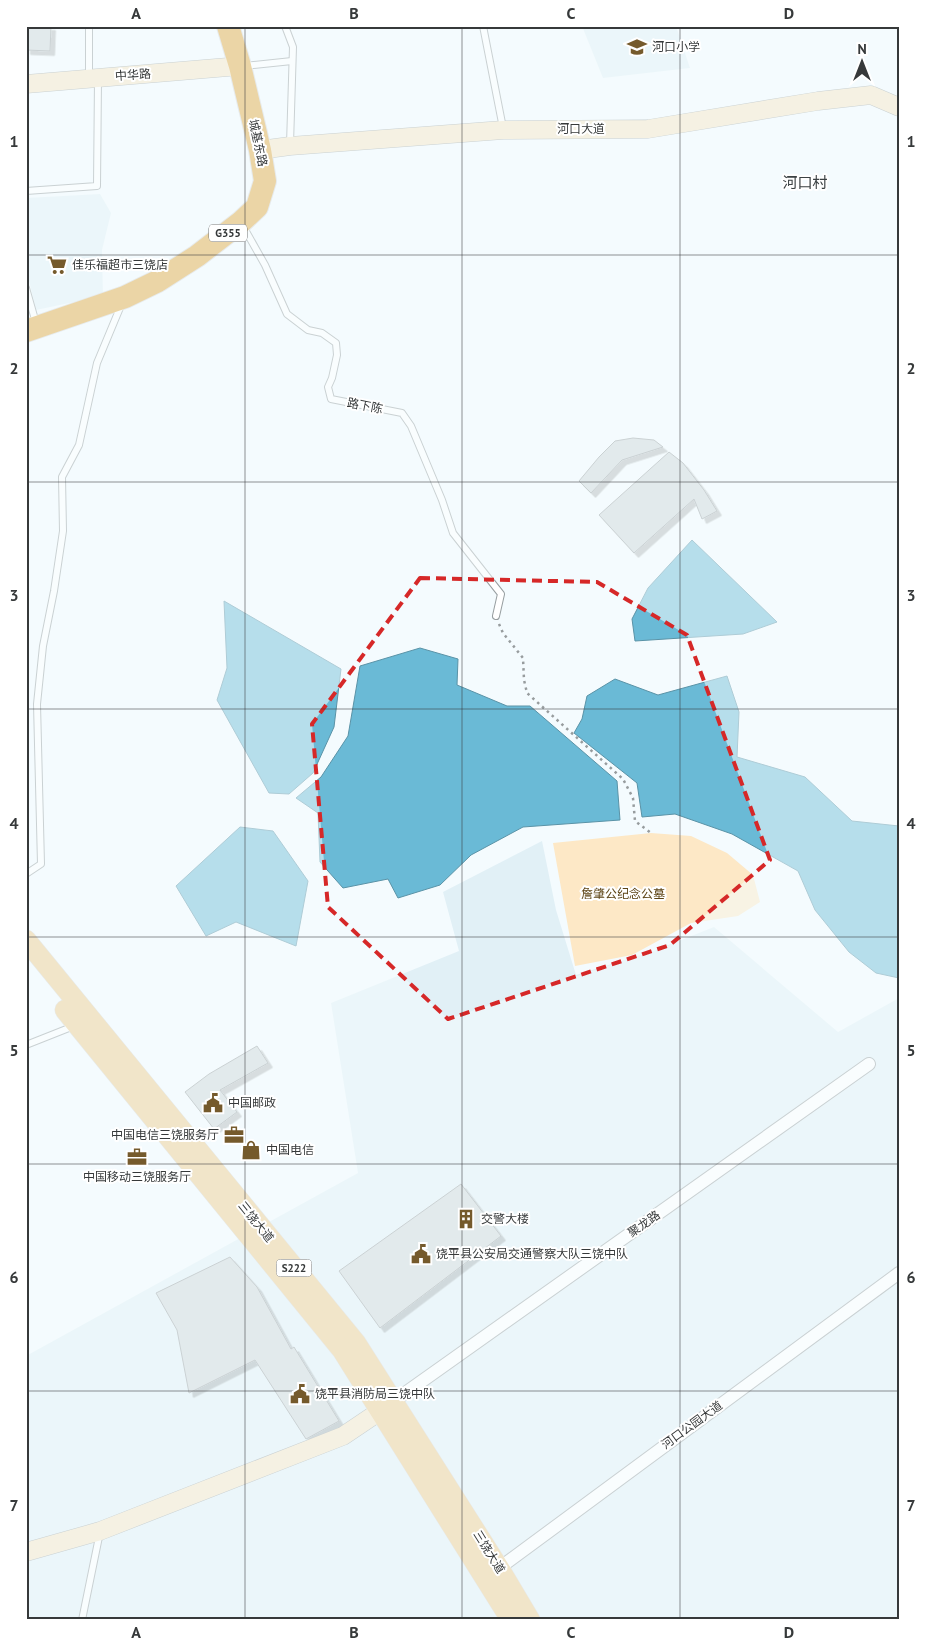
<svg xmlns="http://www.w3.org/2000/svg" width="925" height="1646" font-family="'PT Sans','Noto Sans SC',sans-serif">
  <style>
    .built { fill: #e1f0f6 }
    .green { fill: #fde8c6 }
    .water { fill: #6abad6; stroke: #5a93a7 }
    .building { fill: #cdd4d7; stroke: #989fa1; filter: url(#shadow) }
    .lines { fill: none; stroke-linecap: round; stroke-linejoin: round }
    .lane-casing { stroke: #979ea0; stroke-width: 8 }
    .street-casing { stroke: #979ea0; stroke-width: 14 }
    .secondary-casing { stroke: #979ea0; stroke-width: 19 }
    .primary-casing { stroke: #d7d7d8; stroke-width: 21 }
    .highway-casing { stroke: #d7d7d8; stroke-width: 24 }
    .path { stroke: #979c9e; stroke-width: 2.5; stroke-dasharray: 2.5 4; stroke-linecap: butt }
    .lane { stroke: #fff; stroke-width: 6 }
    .street { stroke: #fff; stroke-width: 12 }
    .secondary { stroke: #f6e5c4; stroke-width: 18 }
    .primary { stroke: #edca8a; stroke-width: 20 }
    .highway { stroke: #e1a73c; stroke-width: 22 }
    .marked { fill: none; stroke: #d62828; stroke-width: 4; stroke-dasharray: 10 6; stroke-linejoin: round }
    .grid { fill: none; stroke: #36393a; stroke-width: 1; stroke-opacity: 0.55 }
    .labels { text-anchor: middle; stroke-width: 4; stroke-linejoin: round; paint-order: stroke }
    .shield { fill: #fff; stroke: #727475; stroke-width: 1 }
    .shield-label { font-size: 11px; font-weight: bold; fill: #36393a }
    .poi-label { font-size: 12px; fill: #36393a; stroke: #fff; text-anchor: start }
    .street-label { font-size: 12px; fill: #36393a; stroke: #fff }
    .park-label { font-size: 12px; fill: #5c4314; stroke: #fff }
    .quarter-label { font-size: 15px; fill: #3b4143; stroke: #fff }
    .neatline { fill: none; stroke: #36393a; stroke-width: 2 }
    .grid-label { font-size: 16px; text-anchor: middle; font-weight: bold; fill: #36393a }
  </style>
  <defs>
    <filter id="shadow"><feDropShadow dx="4.5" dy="4.5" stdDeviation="0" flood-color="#0004"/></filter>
  </defs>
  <rect width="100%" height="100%" fill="#f4fbfe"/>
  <!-- built -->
  <g class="built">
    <polygon points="582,26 676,26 690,68 603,78"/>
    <polygon points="100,194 111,213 102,250 103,296 36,310 26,268 26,198"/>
    <polygon points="542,841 556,910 576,975 651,952 714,927 838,1032 899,998 899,1620 26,1620 26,1356 358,1173 331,1003 459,951 443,892"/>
  </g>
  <!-- green -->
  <polygon class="green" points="651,833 691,836 727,853 753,875 760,902 738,916 691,923 632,955 575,966 553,843"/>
  <!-- water -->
  <g class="water">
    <polygon points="692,540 777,622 743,634 635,641 632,619 648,588"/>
    <polygon points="224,601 341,669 334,727 313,773 289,794 269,793 217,700 227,668"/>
    <polygon points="420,648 458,659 457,685 507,706 530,706 617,781 620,820 523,827 471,855 440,885 398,898 388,879 343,888 320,862 318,813 296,798 321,777 348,736 360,666"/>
    <polygon points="727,676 739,712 737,757 805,777 852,821 899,826 899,978 876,973 849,952 815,910 798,871 732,834 675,814 642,817 637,783 574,733 582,719 587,696 615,679 658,695"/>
    <polygon points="240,827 273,831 308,881 296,946 236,922 206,936 176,886"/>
  </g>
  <!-- building -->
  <g class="building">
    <polygon points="26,26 51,26 50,51 26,50"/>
    <polygon points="633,438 654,440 663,447 622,460 591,493 579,481 599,457 615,441"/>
    <polygon points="669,452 683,463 704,490 717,511 702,519 694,499 634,553 599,515"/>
    <polygon points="257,1046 268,1063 220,1090 237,1112 214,1129 185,1092 209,1074"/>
    <polygon points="461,1184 501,1236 380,1328 339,1271"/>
    <polygon points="230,1257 257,1287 291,1349 294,1347 339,1421 306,1439 255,1360 189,1393 177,1330 156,1293"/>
  </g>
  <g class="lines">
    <defs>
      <g id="lane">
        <polyline points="89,26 89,77"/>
        <polyline points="285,26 293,47 290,144"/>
        <polyline points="483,26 503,128"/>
        <polyline points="244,66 292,61"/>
        <polyline points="26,191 97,186 98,79"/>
        <polyline points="243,226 265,265 287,314 308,330 322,333 336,343 337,355 332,378 328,387 331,399 402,413 411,426 442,500 453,533 501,594 496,616"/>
        <polyline points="26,288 36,323"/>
        <polyline points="26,874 41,864 37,704 43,646 54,591 63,531 62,477 79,445 97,363 122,303"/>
        <polyline points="26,1045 74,1026"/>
        <polyline points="82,1620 100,1532"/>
      </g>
      <g id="street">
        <polyline points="394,1401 869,1064"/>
        <polyline points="494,1572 899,1273"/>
      </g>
      <g id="secondary">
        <polyline points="26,84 240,66"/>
        <polyline points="260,150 290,146 503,130 648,129 818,101 871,95 899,107"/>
        <polyline points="26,1552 100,1531 343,1436 392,1403"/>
      </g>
      <g id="primary">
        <polyline points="26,940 356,1343 499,1568 530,1620"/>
        <polyline points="65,1010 342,1350 511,1620"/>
      </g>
      <polyline id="highway" points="26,331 125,297 158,281 197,256 241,222 257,207 265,181 260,150 240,66 228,26"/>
    </defs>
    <!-- lane casing -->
    <use href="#lane" class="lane-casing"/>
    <!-- street casing -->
    <use href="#street" class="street-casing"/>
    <!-- secondary casing -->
    <use href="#secondary" class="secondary-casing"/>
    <!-- primary casing -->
    <use href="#primary" class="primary-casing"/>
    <!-- highway casing -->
    <use href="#highway" class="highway-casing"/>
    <!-- path -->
    <polyline class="path" points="499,624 503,633 523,658 524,680 527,693 623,779 633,798 635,821 651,833"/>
    <!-- lane -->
    <use href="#lane" class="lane"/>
    <!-- street -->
    <use href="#street" class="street"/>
    <!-- secondary -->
    <use href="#secondary" class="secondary"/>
    <!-- primary -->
    <use href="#primary" class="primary"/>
    <!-- highway -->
    <use href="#highway" class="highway"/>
  </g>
  <!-- marked area -->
  <path d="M0 0H925V1646H0ZM420 578 597 582 687 635 770 860 670 945 448 1019 328 907 312 724Z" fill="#f4fbfe" fill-opacity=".55" fill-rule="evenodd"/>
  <path class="marked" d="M420 578 597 582 687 635 770 860 670 945 448 1019 328 907 312 724Z"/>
  <!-- grid -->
  <path class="grid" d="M245 26V1620M462 26V1620M680 26V1620M26 255H899M26 482H899M26 709H899M26 937H899M26 1164H899M26 1391H899"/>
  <!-- icons -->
  <defs>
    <symbol id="school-bare" viewBox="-9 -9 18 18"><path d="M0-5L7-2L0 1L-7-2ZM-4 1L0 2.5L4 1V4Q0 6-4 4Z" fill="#755a2c" stroke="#fff" stroke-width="2.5" paint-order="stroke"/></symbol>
    <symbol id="supermarket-bare" viewBox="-9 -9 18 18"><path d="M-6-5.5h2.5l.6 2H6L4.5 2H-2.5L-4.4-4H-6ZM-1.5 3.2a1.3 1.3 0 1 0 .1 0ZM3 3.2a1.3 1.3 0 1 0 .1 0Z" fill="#755a2c" stroke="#fff" stroke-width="2.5" paint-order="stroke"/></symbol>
    <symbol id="civic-bare" viewBox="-9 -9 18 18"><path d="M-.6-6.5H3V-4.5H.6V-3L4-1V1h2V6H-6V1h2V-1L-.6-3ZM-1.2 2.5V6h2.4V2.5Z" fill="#755a2c" stroke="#fff" stroke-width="2.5" paint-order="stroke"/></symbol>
    <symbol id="office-bare" viewBox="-9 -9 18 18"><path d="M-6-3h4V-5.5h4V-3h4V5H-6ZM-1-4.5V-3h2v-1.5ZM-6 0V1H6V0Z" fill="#755a2c" stroke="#fff" stroke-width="2.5" paint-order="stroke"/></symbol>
    <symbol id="shop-bare" viewBox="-9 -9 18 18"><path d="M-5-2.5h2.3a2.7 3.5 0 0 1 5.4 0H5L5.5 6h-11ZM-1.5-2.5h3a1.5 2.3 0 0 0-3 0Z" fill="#755a2c" stroke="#fff" stroke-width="2.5" paint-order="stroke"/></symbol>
    <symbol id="building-bare" viewBox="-9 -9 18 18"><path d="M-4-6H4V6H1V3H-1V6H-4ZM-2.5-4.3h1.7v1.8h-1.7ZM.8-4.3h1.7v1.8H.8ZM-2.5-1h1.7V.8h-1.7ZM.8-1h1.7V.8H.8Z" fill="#755a2c" stroke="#fff" stroke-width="2.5" paint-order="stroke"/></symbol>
  </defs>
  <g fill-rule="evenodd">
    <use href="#school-bare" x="623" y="33" width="28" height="28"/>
    <use href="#supermarket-bare" x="43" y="251" width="28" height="28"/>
    <use href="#civic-bare" x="199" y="1089" width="28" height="28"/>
    <use href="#office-bare" x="220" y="1121" width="28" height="28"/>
    <use href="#shop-bare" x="237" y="1136" width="28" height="28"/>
    <use href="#office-bare" x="123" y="1143" width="28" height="28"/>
    <use href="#building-bare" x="452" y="1205" width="28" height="28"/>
    <use href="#civic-bare" x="407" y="1240" width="28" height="28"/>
    <use href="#civic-bare" x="286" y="1380" width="28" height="28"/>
  </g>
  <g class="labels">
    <!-- shield labels -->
    <g class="shield">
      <rect x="209" y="224.5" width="38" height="17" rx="4"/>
      <rect x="276.5" y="1259.5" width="35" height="17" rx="4"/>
    </g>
    <g class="shield-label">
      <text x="228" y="237">G355</text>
      <text x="294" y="1272">S222</text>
    </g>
    <!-- poi labels -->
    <g class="poi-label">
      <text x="652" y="51">河口小学</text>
      <text x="72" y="269">佳乐福超市三饶店</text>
      <text x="228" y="1107">中国邮政</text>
      <text x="219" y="1139" text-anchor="end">中国电信三饶服务厅</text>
      <text x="266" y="1154">中国电信</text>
      <text x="137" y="1181" text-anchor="middle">中国移动三饶服务厅</text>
      <text x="481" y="1223">交警大楼</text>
      <text x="436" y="1258">饶平县公安局交通警察大队三饶中队</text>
      <text x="315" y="1398">饶平县消防局三饶中队</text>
    </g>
    <!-- street labels -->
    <g class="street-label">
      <text transform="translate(133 75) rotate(-4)" y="4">中华路</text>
      <text x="581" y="133">河口大道</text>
      <text transform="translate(258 143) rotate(78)" y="4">城基东路</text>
      <text transform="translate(365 406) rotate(11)" y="4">路下陈</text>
      <text transform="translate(256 1222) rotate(51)" y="4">三饶大道</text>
      <text transform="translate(644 1224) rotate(-35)" y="4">聚龙路</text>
      <text transform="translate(692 1425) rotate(-36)" y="4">河口公园大道</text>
      <text transform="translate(489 1552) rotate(58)" y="4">三饶大道</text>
    </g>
    <!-- park labels -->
    <g class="park-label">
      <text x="623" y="898">詹肇公纪念公墓</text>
    </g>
    <!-- quarter labels -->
    <g class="quarter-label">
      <text x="805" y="188">河口村</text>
    </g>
  </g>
  <!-- border -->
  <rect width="925" height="1646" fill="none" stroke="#ffffff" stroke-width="55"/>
  <!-- north arrow -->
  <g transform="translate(862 62)" stroke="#ffffff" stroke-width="4" paint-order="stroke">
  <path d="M0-4L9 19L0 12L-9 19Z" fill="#36393a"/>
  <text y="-8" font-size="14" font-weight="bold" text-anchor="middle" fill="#36393a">N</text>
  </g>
  <rect x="28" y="28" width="870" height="1590" class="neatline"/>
  <g class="grid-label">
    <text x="136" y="19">A</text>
    <text x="354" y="19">B</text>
    <text x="571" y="19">C</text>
    <text x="789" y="19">D</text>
    <text x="14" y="147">1</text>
    <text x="911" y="147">1</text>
    <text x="14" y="374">2</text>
    <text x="911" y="374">2</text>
    <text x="14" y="601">3</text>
    <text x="911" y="601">3</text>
    <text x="14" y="829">4</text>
    <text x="911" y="829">4</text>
    <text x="14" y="1056">5</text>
    <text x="911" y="1056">5</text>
    <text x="14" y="1283">6</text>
    <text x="911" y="1283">6</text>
    <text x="14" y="1511">7</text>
    <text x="911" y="1511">7</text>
    <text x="136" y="1638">A</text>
    <text x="354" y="1638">B</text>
    <text x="571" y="1638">C</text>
    <text x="789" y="1638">D</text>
  </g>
</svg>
